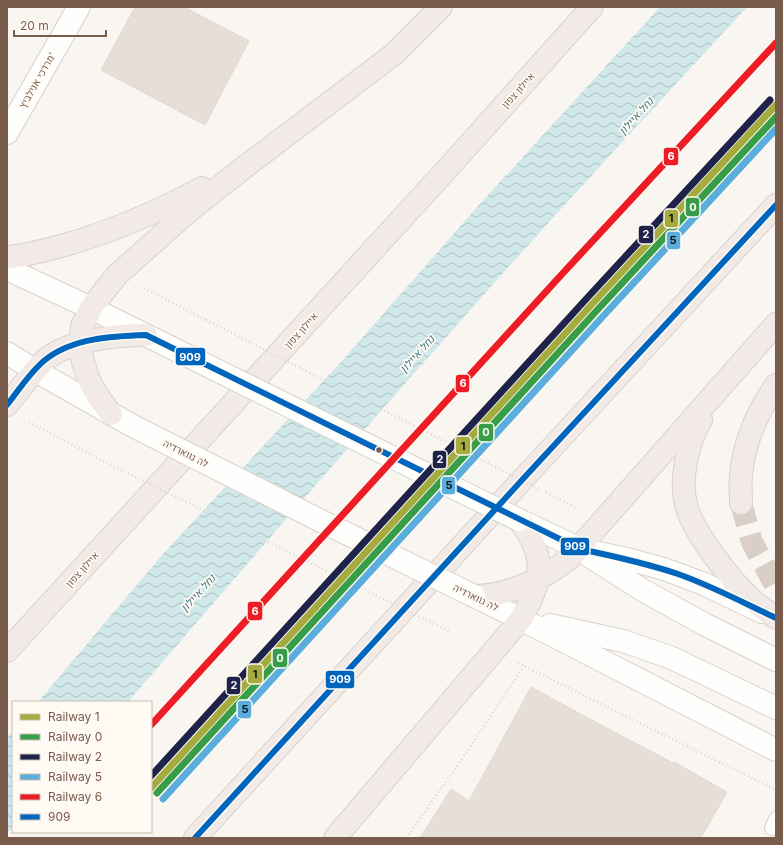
<svg xmlns="http://www.w3.org/2000/svg" width="783" height="845" font-family="Inter,Heebo,sans-serif">
  <style>
    .water { fill: url(#water-waves) }
    .building { fill: #e6ded7; stroke: #e2d8d2 }
    .lines { fill: none; stroke-linecap: round; stroke-linejoin: round }
    .motorway-tunnel { stroke: #d9cfc7; stroke-width: 22; stroke-dasharray: 22 11; stroke-linecap: butt }
    .service-casing { stroke: #d7d1cb; stroke-width: 16 }
    .minor-casing { stroke: #d7d1cb; stroke-width: 24 }
    .secondary-casing { stroke: #d9d2cb; stroke-width: 24 }
    .motorway-casing { stroke: #dad1cc; stroke-width: 24 }
    .path { stroke: #dcd5d0; stroke-width: 2.5; stroke-dasharray: 1 3; stroke-linecap: butt }
    .service { stroke: #fefefd; stroke-width: 14 }
    .minor { stroke: #fefefd; stroke-width: 22 }
    .secondary { stroke: #fefefd; stroke-width: 22 }
    .motorway { stroke: #f2eae7; stroke-width: 22 }
    .secondary-bridge-casing { stroke: #d9d2cb; stroke-width: 24; stroke-linecap: butt }
    .path-bridge { stroke: #dcd5d0; stroke-width: 2.5; stroke-dasharray: 1 3; stroke-linecap: butt }
    .secondary-bridge { stroke: #fefefd; stroke-width: 22 }
    .bus-1-casing { stroke: #fffaf3; stroke-width: 9 }
    .bus-1 { stroke: #0065bd; stroke-width: 6 }
    .rail-1-casing { stroke: #fffaf3; stroke-width: 10 }
    .rail-2-casing { stroke: #fffaf3; stroke-width: 10 }
    .rail-3-casing { stroke: #fffaf3; stroke-width: 10 }
    .rail-4-casing { stroke: #fffaf3; stroke-width: 10 }
    .rail-5-casing { stroke: #fffaf3; stroke-width: 10 }
    .rail-1 { stroke: #a6ab40; stroke-width: 7 }
    .rail-2 { stroke: #389d48; stroke-width: 7 }
    .rail-3 { stroke: #1f234a; stroke-width: 7 }
    .rail-4 { stroke: #5aaddd; stroke-width: 7 }
    .rail-5 { stroke: #ed1d26; stroke-width: 7 }
    .bus-dot { fill: #7a5c4d; stroke: #fffaf3; stroke-width: 1.5 }
    .labels { text-anchor: middle; stroke-width: 3.5; stroke-linejoin: round; paint-order: stroke }
    .street-label { font-size: 10px; fill: #7a5c4d; stroke: #fffaf3 }
    .water-label { font-size: 11px; font-style: italic; fill: #437c86; stroke: #fffaf3 }
    .line-badge { stroke: #fffaf3; stroke-width: 1.5 }
    .badge-label { font-size: 11px; text-anchor: middle; font-weight: bold; fill: #fff }
    .pale-badge-label { font-size: 11px; text-anchor: middle; font-weight: bold; fill: #111 }
  </style>
  <defs>
    <pattern id="water-waves" width="16" height="10" patternUnits="userSpaceOnUse"><rect width="16" height="10" fill="#d0e8ea"/><path d="M0 5q4-4 8 0t8 0" fill="none" stroke="#aebfc0"/></pattern>
  </defs>
  <rect width="100%" height="100%" fill="#f9f5f0"/>
  <!-- water -->
  <g class="water">
    <path d="M660 7H747C650 112 552 217 457 325 346 449 237 576 128 702H38L163 554 341 362 479 205Z"/>
    <polygon points="13,731 13,827 7,833 7,738"/>
  </g>
  <!-- building -->
  <g class="building">
    <polygon points="135,7 184,7 249,41 205,125 101,70"/>
    <polygon points="531,687 588,718 673,763 674,762 727,792 701,838 420,838 451,789 469,801"/>
  </g>
  <g class="lines">
    <!-- motorway-tunnel -->
    <polyline class="motorway-tunnel" points="741,503 752,542 776,587"/>
    <defs>
      <polyline id="service" points="772,828 776,819"/>
      <polyline id="minor" points="7,133 79,7"/>
      <g id="secondary">
        <polyline points="7,269 91,308 182,353"/>
        <polyline points="7,353 36,371 131,425"/>
        <polyline points="519,520 580,549 631,560 664,569 704,584 762,612"/>
        <polyline points="589,556 644,591 706,625 776,660"/>
        <polyline points="474,596 521,619 776,750"/>
        <polyline points="550,625 623,641 672,658 776,708"/>
      </g>
      <g id="motorway">
        <path d="M7 257C24 256 41 251 58 247 108 233 156 213 202 188"/>
        <path d="M7 405C19 391 32 372 45 360 69 340 116 335 146 335"/>
        <polyline points="111,414 99,398 89,380 83,362 80,344 82,326 91,308 117,275 190,210 246,166 394,54 441,7"/>
        <path d="M701 420C687 443 679 482 687 508 694 533 732 582 752 600 759 606 768 612 776 618"/>
        <path d="M741 503C741 494 740 484 741 475 744 443 758 411 776 385"/>
        <path d="M474 596C508 596 543 579 570 558L776 324"/>
        <polyline points="7,651 448,168 592,7"/>
        <polyline points="195,838 522,480 776,205"/>
        <path d="M335 838 521 619C542 580 548 558 519 520"/>
      </g>
    </defs>
    <!-- service casing -->
    <use href="#service" class="service-casing"/>
    <!-- minor casing -->
    <use href="#minor" class="minor-casing"/>
    <!-- secondary casing -->
    <use href="#secondary" class="secondary-casing"/>
    <!-- motorway casing -->
    <use href="#motorway" class="motorway-casing"/>
    <!-- path -->
    <g class="path">
      <polyline points="144,288 206,320"/>
      <polyline points="29,422 103,461"/>
      <polyline points="546,492 577,509"/>
      <polyline points="518,663 776,790"/>
      <polyline points="406,838 460,762 524,666"/>
    </g>
    <!-- service -->
    <use href="#service" class="service"/>
    <!-- minor -->
    <use href="#minor" class="minor"/>
    <!-- secondary -->
    <use href="#secondary" class="secondary"/>
    <!-- motorway -->
    <use href="#motorway" class="motorway"/>
    <defs>
      <g id="secondary-bridge">
        <polyline points="182,353 519,520"/>
        <polyline points="131,425 323,522 474,596"/>
      </g>
    </defs>
    <!-- secondary-bridge casing -->
    <use href="#secondary-bridge" class="secondary-bridge-casing"/>
    <!-- path-bridge -->
    <g class="path-bridge">
      <polyline points="206,320 539,489"/>
      <polyline points="103,461 451,632"/>
    </g>
    <!-- secondary-bridge -->
    <use href="#secondary-bridge" class="secondary-bridge"/>
    <defs>
      <g id="bus-1">
        <path d="M7 405C19 390 30 372 45 360 72 338 113 336 146 335L580 549C613 556 646 563 678 574 712 586 744 603 776 618"/>
        <polyline points="195,838 522,480 776,205"/>
      </g>
    </defs>
    <!-- bus-1 casing -->
    <use href="#bus-1" class="bus-1-casing"/>
    <!-- bus-1 -->
    <use href="#bus-1" class="bus-1"/>
    <defs>
      <polyline id="rail-1" points="151,788 594,302 776,105"/>
      <polyline id="rail-2" points="157,793 600,307 776,117"/>
      <polyline id="rail-3" points="151,776 588,297 770,100"/>
      <polyline id="rail-4" points="163,799 606,313 776,129"/>
      <polyline id="rail-5" points="151,725 563,273 776,43"/>
    </defs>
    <!-- rail-1 casing -->
    <use href="#rail-1" class="rail-1-casing"/>
    <!-- rail-2 casing -->
    <use href="#rail-2" class="rail-2-casing"/>
    <!-- rail-3 casing -->
    <use href="#rail-3" class="rail-3-casing"/>
    <!-- rail-4 casing -->
    <use href="#rail-4" class="rail-4-casing"/>
    <!-- rail-5 casing -->
    <use href="#rail-5" class="rail-5-casing"/>
    <!-- rail-1 -->
    <use href="#rail-1" class="rail-1"/>
    <!-- rail-2 -->
    <use href="#rail-2" class="rail-2"/>
    <!-- rail-3 -->
    <use href="#rail-3" class="rail-3"/>
    <!-- rail-4 -->
    <use href="#rail-4" class="rail-4"/>
    <!-- rail-5 -->
    <use href="#rail-5" class="rail-5"/>
  </g>
  <!-- markers -->
  <circle class="bus-dot" cx="379" cy="450" r="3.5"/>
  <g class="labels">
    <!-- street labels -->
    <g class="street-label">
      <text transform="translate(37 80) rotate(-60)" y="4">מרדכי אנילביץ'</text>
      <text transform="translate(518 90) rotate(-48)" y="4">איילון צפון</text>
      <text transform="translate(301 330) rotate(-48)" y="4">איילון צפון</text>
      <text transform="translate(186 453) rotate(27)" y="4">לה גווארדיה</text>
      <text transform="translate(82 569) rotate(-48)" y="4">איילון צפון</text>
      <text transform="translate(476 597) rotate(26)" y="4">לה גווארדיה</text>
    </g>
    <!-- water labels -->
    <g class="water-label">
      <text transform="translate(636 116) rotate(-48)" y="4">נחל איילון</text>
      <text transform="translate(417 354) rotate(-48)" y="4">נחל איילון</text>
      <text transform="translate(198 593) rotate(-48)" y="4">נחל איילון</text>
    </g>
  </g>
  <g class="line-badge">
    <rect x="663" y="147" width="16" height="19" rx="4" fill="#ed1d26"/>
    <rect x="685" y="197" width="15" height="20" rx="4" fill="#389d48"/>
    <rect x="664" y="209" width="15" height="19" rx="4" fill="#a6ab40"/>
    <rect x="638" y="225" width="16" height="19" rx="4" fill="#1f234a"/>
    <rect x="666" y="231" width="15" height="19" rx="4" fill="#5aaddd"/>
    <rect x="175" y="347" width="31" height="19" rx="4" fill="#0065bd"/>
    <rect x="455" y="374" width="15" height="19" rx="4" fill="#ed1d26"/>
    <rect x="478" y="423" width="16" height="19" rx="4" fill="#389d48"/>
    <rect x="455" y="436" width="16" height="19" rx="4" fill="#a6ab40"/>
    <rect x="432" y="450" width="15" height="19" rx="4" fill="#1f234a"/>
    <rect x="441" y="476" width="15" height="19" rx="4" fill="#5aaddd"/>
    <rect x="560" y="537" width="30" height="19" rx="4" fill="#0065bd"/>
    <rect x="247" y="601" width="16" height="20" rx="4" fill="#ed1d26"/>
    <rect x="272" y="648" width="16" height="20" rx="4" fill="#389d48"/>
    <rect x="247" y="664" width="16" height="20" rx="4" fill="#a6ab40"/>
    <rect x="325" y="670" width="30" height="19" rx="4" fill="#0065bd"/>
    <rect x="226" y="676" width="15" height="19" rx="4" fill="#1f234a"/>
    <rect x="237" y="700" width="15" height="19" rx="4" fill="#5aaddd"/>
  </g>
  <g class="badge-label">
    <text x="671" y="160">6</text>
    <text x="693" y="211">0</text>
    <text x="646" y="238">2</text>
    <text x="190" y="361">909</text>
    <text x="463" y="387">6</text>
    <text x="486" y="436">0</text>
    <text x="440" y="463">2</text>
    <text x="575" y="550">909</text>
    <text x="255" y="615">6</text>
    <text x="280" y="662">0</text>
    <text x="340" y="683">909</text>
    <text x="234" y="689">2</text>
  </g>
  <g class="pale-badge-label">
    <text x="671" y="222">1</text>
    <text x="673" y="244">5</text>
    <text x="463" y="450">1</text>
    <text x="449" y="489">5</text>
    <text x="255" y="678">1</text>
    <text x="245" y="713">5</text>
  </g>
  <!-- border -->
  <rect width="783" height="845" fill="none" stroke="#7a5c4d" stroke-width="16"/>
  <!-- legend -->
  <rect x="12" y="701" width="140" height="132" fill="#fffaf3" stroke="#cabbb1"/>
  <rect x="20" y="714" width="20" height="6" fill="#a6ab40" stroke="#cabbb1"/>
  <text x="48" y="721" font-size="12" fill="#7a5c4d">Railway 1</text>
  <rect x="20" y="734" width="20" height="6" fill="#389d48" stroke="#cabbb1"/>
  <text x="48" y="741" font-size="12" fill="#7a5c4d">Railway 0</text>
  <rect x="20" y="754" width="20" height="6" fill="#1f234a" stroke="#cabbb1"/>
  <text x="48" y="761" font-size="12" fill="#7a5c4d">Railway 2</text>
  <rect x="20" y="774" width="20" height="6" fill="#5aaddd" stroke="#cabbb1"/>
  <text x="48" y="781" font-size="12" fill="#7a5c4d">Railway 5</text>
  <rect x="20" y="794" width="20" height="6" fill="#ed1d26" stroke="#cabbb1"/>
  <text x="48" y="801" font-size="12" fill="#7a5c4d">Railway 6</text>
  <rect x="20" y="814" width="20" height="6" fill="#0065bd" stroke="#cabbb1"/>
  <text x="48" y="821" font-size="12" fill="#7a5c4d">909</text>
  <!-- scale -->
  <path d="M14 30v6h92v-6" fill="none" stroke="#7a5c4d" stroke-width="2"/>
  <text x="20" y="30" font-size="12" fill="#7a5c4d" stroke="#fffaf3" stroke-width="3" paint-order="stroke">20 m</text>
</svg>
